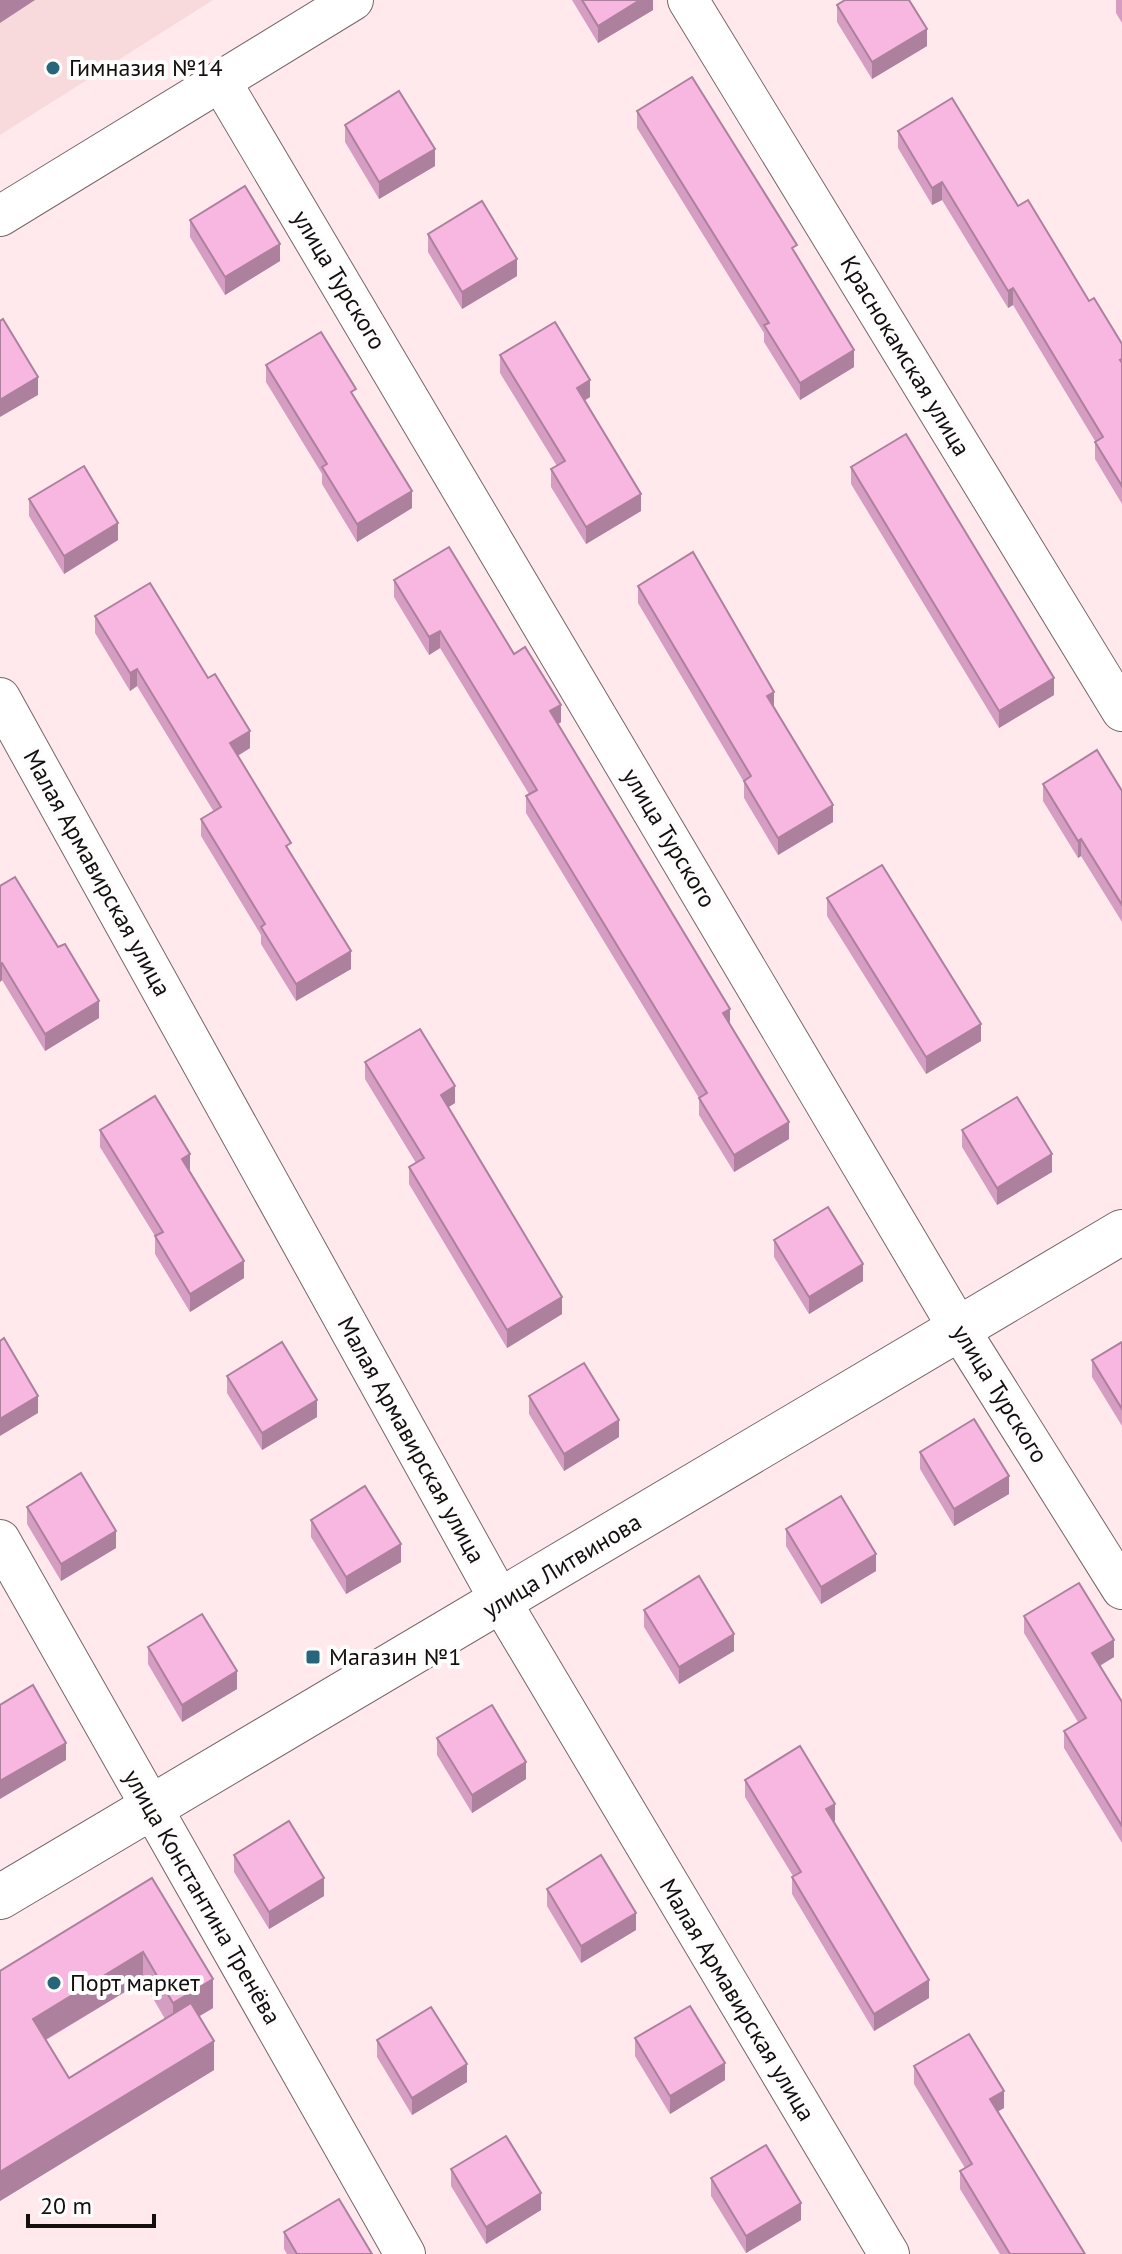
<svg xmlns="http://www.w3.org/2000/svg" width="1122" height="2254" font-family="'PT Sans',sans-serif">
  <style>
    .built { fill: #f8dadd }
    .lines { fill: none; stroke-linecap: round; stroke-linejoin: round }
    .minor-casing { stroke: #786668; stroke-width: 42 }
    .tertiary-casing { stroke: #786668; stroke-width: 46 }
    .minor { stroke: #fff; stroke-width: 40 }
    .tertiary { stroke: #fff; stroke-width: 44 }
    .wall { fill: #d49dc1; fill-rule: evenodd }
    .shaded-wall { fill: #ad809d }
    .building { fill: #f7b7e0; stroke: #ad809d; stroke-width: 2 }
    .poi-dot { fill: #27657b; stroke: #fdfdfd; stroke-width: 3 }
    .labels { text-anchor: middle; stroke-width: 8; stroke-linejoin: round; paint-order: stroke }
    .poi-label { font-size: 24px; fill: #140e0e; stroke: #fdfdfd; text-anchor: start }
    .street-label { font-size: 24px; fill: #140e0e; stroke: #fdfdfd }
  </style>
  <rect width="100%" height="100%" fill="#ffe9ec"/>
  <!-- built -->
  <polygon class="built" points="0,0 213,0 0,135"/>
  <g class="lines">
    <defs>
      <g id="minor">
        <polyline points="688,0 1122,711"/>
        <polyline points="221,82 959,1329 1122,1589"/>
        <polyline points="0,216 353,0"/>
        <polyline points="0,698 501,1602 889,2254"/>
        <polyline points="0,1540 405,2254"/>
      </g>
      <polyline id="tertiary" points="0,1897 1122,1232"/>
    </defs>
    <!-- minor casing -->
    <use href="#minor" class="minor-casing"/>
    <!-- tertiary casing -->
    <use href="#tertiary" class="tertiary-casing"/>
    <!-- minor -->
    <use href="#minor" class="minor"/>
    <!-- tertiary -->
    <use href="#tertiary" class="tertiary"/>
  </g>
  <!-- wall -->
  <g class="wall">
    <polygon points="572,0 653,0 653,10 598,43"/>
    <polygon points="1116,0 1122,0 1122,23 1116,13"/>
    <polygon points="837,5 927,46 872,79 837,22"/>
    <polygon points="637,111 797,255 854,367 800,400 764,342 764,333 637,128"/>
    <polygon points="345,125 435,166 379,199 345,142"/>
    <polygon points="898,131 1018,206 1122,344 1122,504 1095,459 1095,441 1013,305 1008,308 942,200 932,205 898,148"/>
    <polygon points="190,220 280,261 225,295 190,237"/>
    <polygon points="428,234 517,276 462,309 428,252"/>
    <polygon points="500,355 590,397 584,401 641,511 586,544 551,487 551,469 557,466 500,373"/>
    <polygon points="266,365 356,400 412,508 357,542 322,484 322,474 266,382"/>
    <polygon points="851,467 1054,695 999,728 851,484"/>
    <polygon points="29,499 118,540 64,574 29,516"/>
    <polygon points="394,580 514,654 561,722 558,724 730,1025 789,1139 734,1172 699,1115 699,1098 526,813 526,796 529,794 440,648 429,655 394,597"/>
    <polygon points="638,586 774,708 833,822 778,855 744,798 744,782 638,603"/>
    <polygon points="95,616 250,748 238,756 291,853 351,969 296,1001 261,944 261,935 201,836 201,819 214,812 137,686 130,691 95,633"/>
    <polygon points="1043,784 1122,791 1122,922 1081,856 1078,858 1043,801"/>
    <polygon points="0,886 99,1018 45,1051 2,980 0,982"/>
    <polygon points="827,898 981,1041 926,1074 827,916"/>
    <polygon points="365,1062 455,1103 448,1107 562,1314 507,1348 409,1184 409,1167 416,1163 365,1079"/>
    <polygon points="100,1130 190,1171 244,1278 190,1312 155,1254 155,1236 100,1147"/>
    <polygon points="962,1130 1052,1172 997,1205 962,1147"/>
    <polygon points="774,1240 863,1281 809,1314 774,1257"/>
    <polygon points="1122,1342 1122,1426 1092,1377 1092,1360"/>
    <polygon points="227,1376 317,1417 262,1450 227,1393"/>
    <polygon points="529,1396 619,1437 564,1471 529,1414"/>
    <polygon points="920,1452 1009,1494 954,1526 920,1469"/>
    <polygon points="27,1507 116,1548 61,1581 27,1524"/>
    <polygon points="311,1520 401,1562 346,1594 311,1537"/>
    <polygon points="786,1529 876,1571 821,1604 786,1546"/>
    <polygon points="644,1610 734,1651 679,1684 644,1627"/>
    <polygon points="1024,1616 1114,1657 1100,1666 1122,1702 1122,1843 1064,1748 1064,1731 1078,1722 1024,1633"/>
    <polygon points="148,1647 237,1689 182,1722 148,1664"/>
    <polygon points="437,1738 526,1779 472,1813 437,1755"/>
    <polygon points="745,1780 835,1821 833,1822 929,1998 874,2031 792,1894 792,1877 793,1876 745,1797"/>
    <polygon points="234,1855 324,1896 269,1929 234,1872"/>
    <path d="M152 1878 213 2008 199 2016 214 2070 0 2201V1971ZM143 1981 165 2019 69 2078 46 2040Z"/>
    <polygon points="547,1889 636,1930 581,1963 547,1906"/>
    <polygon points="635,2038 725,2080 670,2114 635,2056"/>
    <polygon points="377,2040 467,2082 412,2115 377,2057"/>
    <polygon points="914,2066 1004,2108 998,2111 1085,2254 1000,2254 960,2189 960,2171 965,2168 914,2084"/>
    <polygon points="451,2169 541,2210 486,2244 451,2186"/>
    <polygon points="711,2178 801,2220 746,2253 711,2196"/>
    <polygon points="284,2232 372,2254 287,2254 284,2249"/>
  </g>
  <!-- shaded-wall -->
  <g class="shaded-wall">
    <polygon points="0,0 35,0 0,23"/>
    <polygon points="640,0 653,0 653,10 598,43 598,26"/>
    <polygon points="927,29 927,46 872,79 872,62"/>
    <polygon points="435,149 435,166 379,199 379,182"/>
    <polygon points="942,182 942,200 932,205 932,188"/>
    <polygon points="280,244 280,261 225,295 225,277"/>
    <polygon points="517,259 517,276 462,309 462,292"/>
    <polygon points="1013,288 1013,305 1008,308 1008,291"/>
    <polygon points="854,350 854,367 800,400 800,383"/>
    <polygon points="38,377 38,395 0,417 0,400"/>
    <polygon points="590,380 590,397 577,405 577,388"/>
    <polygon points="412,491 412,508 357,542 357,524"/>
    <polygon points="641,494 641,511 586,544 586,527"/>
    <polygon points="118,523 118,540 64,574 64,556"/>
    <polygon points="440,631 440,648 429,655 429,637"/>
    <polygon points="137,669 137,686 130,691 130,673"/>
    <polygon points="1054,678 1054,695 999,728 999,711"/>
    <polygon points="774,692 774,709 767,696"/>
    <polygon points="561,705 561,722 550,729 550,711"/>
    <polygon points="250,731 250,748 230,760 230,743"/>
    <polygon points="833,805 833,822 778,855 778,838"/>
    <polygon points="1081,839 1081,856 1078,858 1078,841"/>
    <polygon points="351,951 351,969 296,1001 296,984"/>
    <polygon points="2,963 2,980 0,982 0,964"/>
    <polygon points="99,1001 99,1018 45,1051 45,1034"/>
    <polygon points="730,1009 730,1026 723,1013"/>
    <polygon points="981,1024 981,1041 926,1074 926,1057"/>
    <polygon points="455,1086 455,1103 441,1112 441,1095"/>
    <polygon points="789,1122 789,1139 734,1172 734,1155"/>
    <polygon points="190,1154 190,1171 182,1159"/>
    <polygon points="1052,1154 1052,1172 997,1205 997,1188"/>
    <polygon points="244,1261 244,1278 190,1312 190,1294"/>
    <polygon points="863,1264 863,1281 809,1314 809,1297"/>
    <polygon points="562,1297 562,1314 507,1348 507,1330"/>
    <polygon points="38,1396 38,1413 0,1436 0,1419"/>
    <polygon points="317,1400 317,1417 262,1450 262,1433"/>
    <polygon points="619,1420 619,1437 564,1471 564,1454"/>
    <polygon points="1009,1476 1009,1494 954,1526 954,1509"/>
    <polygon points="116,1531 116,1548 61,1581 61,1564"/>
    <polygon points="401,1544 401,1562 346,1594 346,1577"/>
    <polygon points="876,1554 876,1571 821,1604 821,1587"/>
    <polygon points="734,1634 734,1651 679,1684 679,1667"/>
    <polygon points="1114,1640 1114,1657 1092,1670 1092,1653"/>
    <polygon points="237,1671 237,1689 182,1722 182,1705"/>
    <polygon points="66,1743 66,1760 0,1799 0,1781"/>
    <polygon points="526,1762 526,1779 472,1813 472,1795"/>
    <polygon points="835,1804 835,1821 826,1826 826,1809"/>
    <polygon points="324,1878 324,1896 269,1929 269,1912"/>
    <polygon points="636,1913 636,1930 581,1963 581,1946"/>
    <polygon points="143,1952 143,1981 33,2047 33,2019"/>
    <polygon points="213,1979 213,2008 173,2032 173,2003"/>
    <polygon points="929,1980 929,1998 874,2031 874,2014"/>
    <polygon points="214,2041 214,2070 0,2201 0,2172"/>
    <polygon points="725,2063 725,2080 670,2114 670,2096"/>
    <polygon points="467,2064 467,2082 412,2115 412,2098"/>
    <polygon points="1004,2091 1004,2108 990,2116 990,2099"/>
    <polygon points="541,2193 541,2210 486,2244 486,2227"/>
    <polygon points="801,2203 801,2220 746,2253 746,2236"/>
  </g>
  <!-- building -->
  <g class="building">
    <polygon points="582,0 640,0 598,26"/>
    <polygon points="845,0 909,0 927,29 872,62 837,5"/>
    <polygon points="692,77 797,245 792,248 854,350 800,383 764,325 769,323 637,111"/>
    <polygon points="399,91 435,149 379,182 345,125"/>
    <polygon points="952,98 1018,206 1028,200 1089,301 1094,298 1122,344 1122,359 1120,360 1122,363 1122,486 1095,442 1103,437 1013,288 1008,291 942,182 932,188 898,131"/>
    <polygon points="245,186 280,244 225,277 190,220"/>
    <polygon points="482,201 517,259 462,292 428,234"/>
    <polygon points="3,319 38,377 0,400 0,321"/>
    <polygon points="555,322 590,380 577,388 641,494 586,527 551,469 565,461 500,355"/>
    <polygon points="321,332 356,389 351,392 412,491 357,524 322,467 327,464 266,365"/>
    <polygon points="906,434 1054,678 999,711 851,467"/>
    <polygon points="84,466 118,523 64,556 29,499"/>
    <polygon points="449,547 514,654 525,647 561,705 550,711 730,1009 723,1013 789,1122 734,1155 699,1098 707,1093 526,796 537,790 440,631 429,637 394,580"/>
    <polygon points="693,552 774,692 767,696 833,805 778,838 744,781 751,776 638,586"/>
    <polygon points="150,583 208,678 215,674 250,731 230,743 291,843 286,846 351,951 296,984 261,927 265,924 201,819 221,807 137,669 130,673 95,616"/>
    <polygon points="1097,750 1122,791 1122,905 1081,839 1078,841 1043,784"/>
    <polygon points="882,865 981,1024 926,1057 827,898"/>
    <polygon points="15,877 58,947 65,944 99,1001 45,1034 2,963 0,964 0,886"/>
    <polygon points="420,1029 455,1086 441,1095 562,1297 507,1330 409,1167 424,1158 365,1062"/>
    <polygon points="155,1096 190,1154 182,1159 244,1261 190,1294 155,1236 163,1232 100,1130"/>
    <polygon points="1017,1097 1052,1154 997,1188 962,1130"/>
    <polygon points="828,1207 863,1264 809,1297 774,1240"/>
    <polygon points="4,1338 38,1396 0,1419 0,1341"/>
    <polygon points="282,1342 317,1400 262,1433 227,1376"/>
    <polygon points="1122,1342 1122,1409 1092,1360"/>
    <polygon points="584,1363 619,1420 564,1454 529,1396"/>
    <polygon points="974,1419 1009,1476 954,1509 920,1452"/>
    <polygon points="81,1473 116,1531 61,1564 27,1507"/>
    <polygon points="365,1486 401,1544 346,1577 311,1520"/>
    <polygon points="841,1496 876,1554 821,1587 786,1529"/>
    <polygon points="699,1576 734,1634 679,1667 644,1610"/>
    <polygon points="1079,1583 1114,1640 1092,1653 1122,1702 1122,1826 1064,1731 1086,1718 1024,1616"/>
    <polygon points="202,1614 237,1671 182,1705 148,1647"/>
    <polygon points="33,1685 66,1743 0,1781 0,1705"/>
    <polygon points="492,1705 526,1762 472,1795 437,1738"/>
    <polygon points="800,1746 835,1804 826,1809 929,1980 874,2014 792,1877 801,1872 745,1780"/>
    <polygon points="289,1821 324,1878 269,1912 234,1855"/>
    <polygon points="601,1855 636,1913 581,1946 547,1889"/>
    <polygon points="152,1878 213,1979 173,2003 143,1952 33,2019 69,2078 191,2003 214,2041 0,2172 0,1971"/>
    <polygon points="690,2006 725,2063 670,2096 635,2038"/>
    <polygon points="431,2007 467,2064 412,2098 377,2040"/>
    <polygon points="969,2034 1004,2091 990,2099 1085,2254 1010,2254 960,2171 972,2164 914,2066"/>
    <polygon points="506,2136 541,2193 486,2227 451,2169"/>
    <polygon points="766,2145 801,2203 746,2236 711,2178"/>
    <polygon points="339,2199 372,2254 297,2254 284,2232"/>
  </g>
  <!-- markers -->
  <g class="poi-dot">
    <circle cx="53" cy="68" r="8"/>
    <rect x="305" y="1649" width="16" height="16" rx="4"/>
    <circle cx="54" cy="1983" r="8"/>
  </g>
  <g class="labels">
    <!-- poi labels -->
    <g class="poi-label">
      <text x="69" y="76">Гимназия №14</text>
      <text x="329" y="1665">Магазин №1</text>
      <text x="70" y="1991">Порт маркет</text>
    </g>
    <!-- street labels -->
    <g class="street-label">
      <text transform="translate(339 280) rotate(59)" y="8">улица Турского</text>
      <text transform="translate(905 356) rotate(59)" y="8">Краснокамская улица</text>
      <text transform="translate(669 838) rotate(59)" y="8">улица Турского</text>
      <text transform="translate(97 873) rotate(61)" y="8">Малая Армавирская улица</text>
      <text transform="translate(1000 1394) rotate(58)" y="8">улица Турского</text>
      <text transform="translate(411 1440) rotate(61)" y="8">Малая Армавирская улица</text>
      <text transform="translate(562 1566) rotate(-31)" y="8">улица Литвинова</text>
      <text transform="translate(202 1897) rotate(60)" y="8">улица Константина Тренёва</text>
      <text transform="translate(737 2000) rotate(59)" y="8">Малая Армавирская улица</text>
    </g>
  </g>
  <!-- scale -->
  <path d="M28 2214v12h126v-12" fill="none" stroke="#140e0e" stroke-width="4"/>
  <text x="40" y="2214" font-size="24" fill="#140e0e" stroke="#fdfdfd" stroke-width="6" paint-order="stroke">20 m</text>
</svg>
